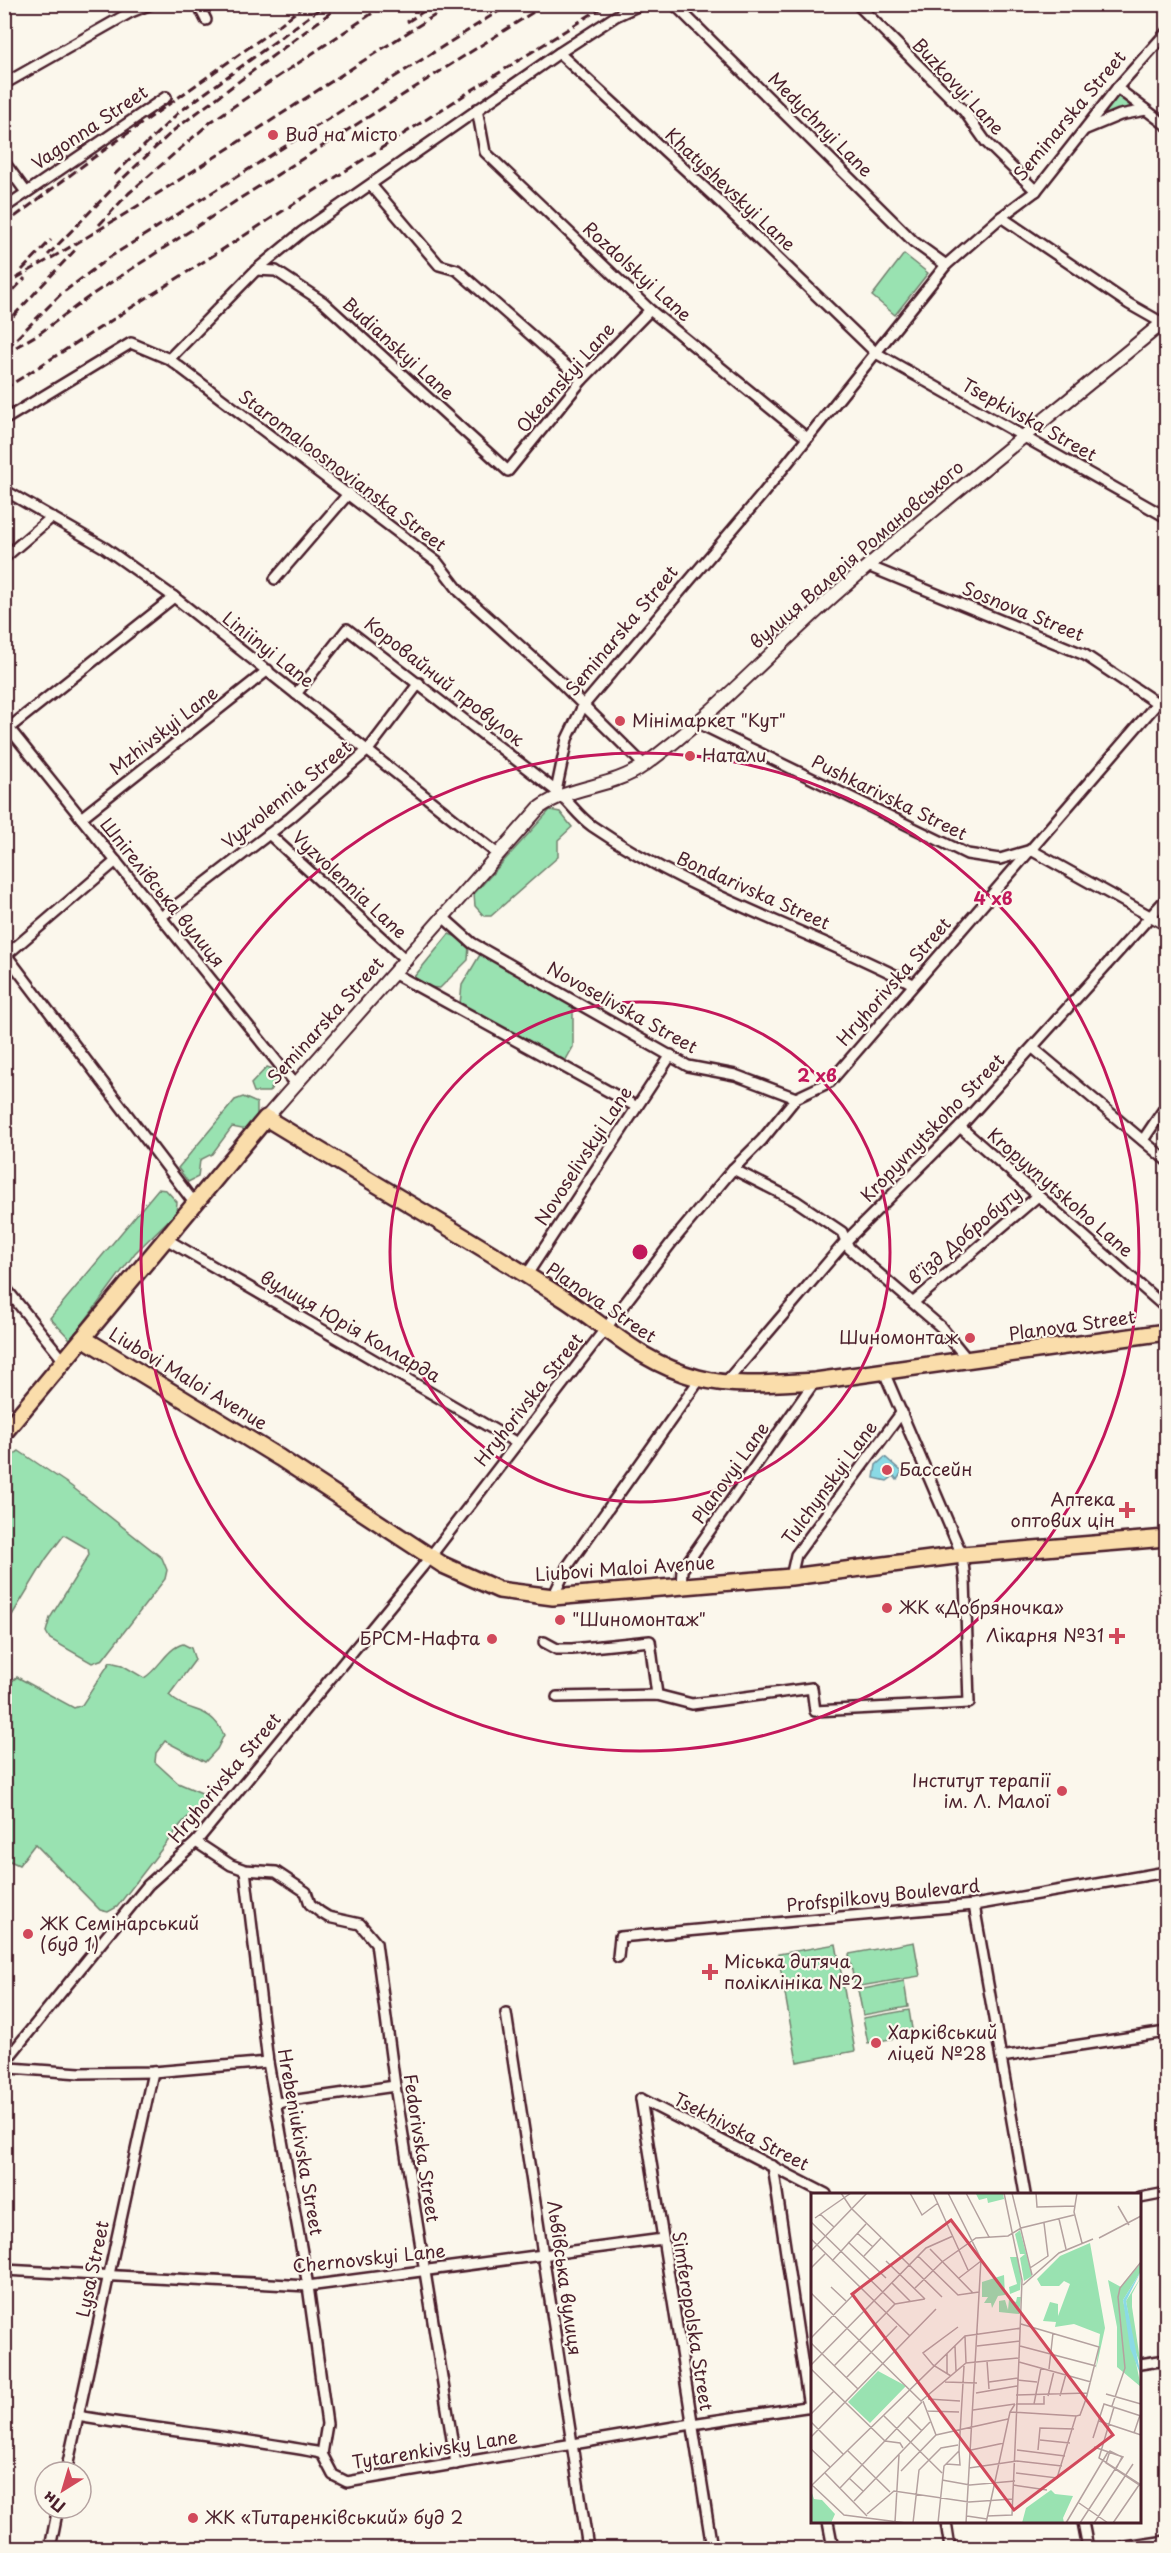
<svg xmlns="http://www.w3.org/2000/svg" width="1171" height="2553" font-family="'Playpen Sans',sans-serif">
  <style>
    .green { fill: #99e2b1; stroke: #72806e; stroke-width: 1.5 }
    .water { fill: #8adae5; stroke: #708f9b; stroke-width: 1.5 }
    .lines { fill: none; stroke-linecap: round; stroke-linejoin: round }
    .minor-casing { stroke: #4a1f2b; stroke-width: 14 }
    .tertiary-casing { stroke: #4a1f2b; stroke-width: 16 }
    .primary-casing { stroke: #4a1f2b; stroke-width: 20 }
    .minor { stroke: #fbf7ec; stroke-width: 9 }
    .tertiary { stroke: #fbf7ec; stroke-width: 12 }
    .primary { stroke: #faddab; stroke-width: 15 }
    .rail { stroke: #4a1f2b; stroke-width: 3; stroke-dasharray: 9 4.5; stroke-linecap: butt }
    .ring { fill: none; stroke: #c2185b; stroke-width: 3 }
    .poi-dot { fill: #d1495b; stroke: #fbf7ec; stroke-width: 2 }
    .labels { text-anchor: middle; stroke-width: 4.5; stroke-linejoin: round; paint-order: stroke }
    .street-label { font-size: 18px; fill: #4a1f2b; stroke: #fbf7ec }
    .poi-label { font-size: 18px; fill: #4a1f2b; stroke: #fbf7ec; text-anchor: start }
    .inset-road { fill: none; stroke: #b4a19f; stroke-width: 1.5 }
    .view { fill: #d1495b; fill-opacity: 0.15; stroke: #d1495b; stroke-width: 3 }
    .inset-edge { fill: none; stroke: #4a1f2b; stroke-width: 3 }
    .centre { fill: #c2185b; stroke: #fbf7ec; stroke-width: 3 }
    .ring-label { font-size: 18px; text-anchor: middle; font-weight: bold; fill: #c2185b; stroke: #fbf7ec; stroke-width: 4.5; stroke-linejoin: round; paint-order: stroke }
  </style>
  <rect width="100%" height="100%" fill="#fbf7ec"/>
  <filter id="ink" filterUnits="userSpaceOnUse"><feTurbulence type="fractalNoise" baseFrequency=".0167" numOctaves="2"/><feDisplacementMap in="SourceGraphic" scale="12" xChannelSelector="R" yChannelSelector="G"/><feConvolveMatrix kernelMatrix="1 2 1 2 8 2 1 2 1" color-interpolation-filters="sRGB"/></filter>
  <g filter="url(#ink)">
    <!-- green -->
    <g class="green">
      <polygon points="1116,95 1133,107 1104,116"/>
      <polygon points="904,254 928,273 895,315 872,296"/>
      <polygon points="550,810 560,812 572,827 558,840 558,857 491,916 484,916 475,906 474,894"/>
      <polygon points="449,934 460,938 469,945 468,960 440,988 426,987 414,977"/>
      <polygon points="481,953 573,1006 573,1047 564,1063 460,1004 462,985"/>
      <polygon points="267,1067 273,1069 279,1077 269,1092 254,1092 251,1084"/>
      <polygon points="243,1097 257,1103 257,1115 247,1130 232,1127 212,1154 200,1160 198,1177 188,1182 178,1168 235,1100"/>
      <polygon points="158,1189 166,1190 177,1202 176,1213 135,1253 71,1340 50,1318"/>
      <polygon points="19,1451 71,1486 162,1558 167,1570 165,1579 103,1659 92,1663 50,1639 46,1632 50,1618 89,1555 88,1549 64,1535 46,1559 11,1617 5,1619 5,1461"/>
      <path d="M183 1644 191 1648 195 1660 169 1695C190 1716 209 1703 224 1735L217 1749 205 1762 165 1741 156 1753 155 1762 178 1783 204 1794 199 1806 181 1824 117 1907 108 1912 100 1910 35 1844 19 1865 5 1859 4 1688 17 1677 74 1708 82 1705 110 1662 122 1665 144 1678C159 1669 167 1648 183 1644Z"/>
      <polygon points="914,1942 920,1976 855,1987 849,1954"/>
      <polygon points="836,1944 855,2051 797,2062 778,1954"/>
      <polygon points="904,1981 908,2007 863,2015 858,1990"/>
      <polygon points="909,2010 913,2035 868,2043 863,2018"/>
    </g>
    <!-- water -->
    <polygon class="water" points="885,1457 902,1472 897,1480 894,1476 887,1481 874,1478 876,1465"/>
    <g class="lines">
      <defs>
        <g id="minor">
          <polyline points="198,4 206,20"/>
          <polyline points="674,4 914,242 946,265"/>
          <polyline points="857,4 964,111 986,142 1036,191"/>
          <polyline points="559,53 721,203 876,353 1166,517"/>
          <polyline points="4,84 131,12 151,4"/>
          <polyline points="1117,88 1166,125"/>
          <polyline points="477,109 485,152 650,310 807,438"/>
          <polyline points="1086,129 1120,115 1146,110"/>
          <polyline points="4,162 26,192"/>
          <polyline points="371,185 439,265 457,270 582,380"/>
          <polyline points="4,208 166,97"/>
          <polyline points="1001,217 1129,304 1166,325"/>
          <polyline points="256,270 276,271 323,302 508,471 582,380 650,310"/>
          <polyline points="169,359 437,562 460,592 560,682 644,765"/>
          <polyline points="4,420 131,343 169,359 256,270 302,232 559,53 616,16 642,4"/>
          <polyline points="4,490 105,548 174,597 499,855"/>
          <polyline points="4,558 52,517"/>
          <polyline points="868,566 1085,655 1157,703"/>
          <polyline points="275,579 349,493"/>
          <polyline points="296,694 347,629 556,791"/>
          <polyline points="4,722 295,1084"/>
          <polyline points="696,722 967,854 1000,859 1031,850 1166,925"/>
          <polyline points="9,728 174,597"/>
          <polyline points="81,818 268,670"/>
          <polyline points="269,834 407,961"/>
          <polyline points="161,917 290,818 368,750 419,683"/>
          <polyline points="444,918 472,943 688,1066 735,1075 796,1098"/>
          <polyline points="4,952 195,1204"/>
          <polyline points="4,957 116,861"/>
          <polyline points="395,974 637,1107"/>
          <path d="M913 984C807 929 691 894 592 826 578 816 569 801 556 791L567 739 583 706 761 496 946 265 1001 217 1036 191 1117 88 1166 33"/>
          <polyline points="1033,1048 1166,1160"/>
          <polyline points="960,1127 1166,1308"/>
          <polyline points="1143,1140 1166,1106"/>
          <polyline points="733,1169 796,1201 842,1232 849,1248 941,1327 967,1359"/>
          <polyline points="166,1239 517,1443"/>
          <polyline points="526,1276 671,1055"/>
          <polyline points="4,1286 64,1361"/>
          <polyline points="914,1302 1038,1196"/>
          <polyline points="726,1382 846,1241 960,1127 1166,899"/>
          <polyline points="791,1577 796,1555 902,1412"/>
          <polyline points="681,1587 682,1570 815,1381"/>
          <polyline points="553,1597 567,1567 700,1379"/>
          <polyline points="544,1642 557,1649 572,1649 650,1641 657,1695"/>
          <polyline points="557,1697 657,1695 692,1704 812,1688 815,1711 969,1703 965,1580 962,1555 884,1372"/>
          <polyline points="196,1842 231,1865 245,1870 276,1872 306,1892 310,1904 320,1912 328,1917 360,1924 376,1943 395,2086 456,2464"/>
          <polyline points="245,1870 268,2062 308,2286 327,2424 322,2454"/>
          <polyline points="974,1905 1025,2194"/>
          <polyline points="618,1957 620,1937 974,1905 1166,1872"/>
          <polyline points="506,2013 588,2548"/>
          <polyline points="1001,2057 1166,2032"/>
          <polyline points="4,2063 148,1885 196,1842 423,1566 672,1242 733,1169 762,1140 796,1098 830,1082 1166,693"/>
          <polyline points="5,2063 10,2068 80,2073 153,2072 268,2062"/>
          <polyline points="641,2099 712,2548"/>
          <polyline points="641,2099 826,2194"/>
          <polyline points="276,2103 395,2086"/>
          <polyline points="773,2166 809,2407"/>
          <polyline points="1140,2198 1166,2193"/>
          <polyline points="4,2270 308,2286 663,2239"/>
          <polyline points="1140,2364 1166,2360"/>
          <path d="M78 2416C157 2430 237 2437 316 2452L322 2454 333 2475 347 2482 692 2424 812 2406"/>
          <polyline points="66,2472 153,2072"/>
          <polyline points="828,2522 833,2548"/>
          <polyline points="946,2522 950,2548"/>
          <polyline points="1083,2522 1088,2548"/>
          <polyline points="50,2548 58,2508"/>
          <polyline points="1120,2548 1166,2541"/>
        </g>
        <path id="tertiary" d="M266 1118 539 808C571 785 612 788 643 766 714 715 775 647 840 590 946 497 1058 410 1166 320"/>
        <g id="primary">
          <polyline points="83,1338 280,1458 443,1565 499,1590 553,1597 791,1577 962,1555 1166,1538"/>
          <path d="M4 1433 266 1118C366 1179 468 1237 566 1300 612 1331 642 1363 698 1378 735 1388 778 1383 815 1381L1166 1332"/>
        </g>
      </defs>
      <!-- minor casing -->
      <use href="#minor" class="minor-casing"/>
      <!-- tertiary casing -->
      <use href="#tertiary" class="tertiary-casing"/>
      <!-- primary casing -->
      <use href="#primary" class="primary-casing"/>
      <!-- minor -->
      <use href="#minor" class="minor"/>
      <!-- tertiary -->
      <use href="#tertiary" class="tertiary"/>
      <!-- primary -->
      <use href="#primary" class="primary"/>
      <!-- rail -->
      <g class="rail">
        <polyline points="407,22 435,4"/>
        <polyline points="114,175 178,113 326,4"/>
        <polyline points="4,225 93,158 265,36 306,4"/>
        <polyline points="99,225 129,193 212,121 386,4"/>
        <polyline points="48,255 118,183 174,130 342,4"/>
        <polyline points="22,270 51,240"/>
        <path d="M4 285C159 199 303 97 453 4"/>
        <polyline points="4,300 25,278"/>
        <polyline points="4,326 76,249"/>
        <polyline points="7,348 61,294 110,257 510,4"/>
        <polyline points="4,354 40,333 90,296 236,201 546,4"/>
        <polyline points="4,389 607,4"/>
      </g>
    </g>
  </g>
  <!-- distance rings -->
  <g class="ring">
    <circle cx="640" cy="1252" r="250"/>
    <circle cx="640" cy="1252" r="499"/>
  </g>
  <!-- markers -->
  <g class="poi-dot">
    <circle cx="273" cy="135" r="6"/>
    <circle cx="620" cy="721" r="6"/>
    <circle cx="690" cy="756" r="6"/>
    <circle cx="970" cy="1338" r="6"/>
    <circle cx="887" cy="1470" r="6"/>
    <path d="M1124 1501h6v6h6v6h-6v6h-6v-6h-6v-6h6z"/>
    <circle cx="887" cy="1608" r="6"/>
    <circle cx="560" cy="1620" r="6"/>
    <path d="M1114 1627h6v6h6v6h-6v6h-6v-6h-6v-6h6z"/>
    <circle cx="492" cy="1639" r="6"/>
    <circle cx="1062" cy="1791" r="6"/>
    <circle cx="28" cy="1934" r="6"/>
    <path d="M707 1963h6v6h6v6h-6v6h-6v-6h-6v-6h6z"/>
    <circle cx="876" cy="2043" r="6"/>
    <circle cx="193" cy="2518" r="6"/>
  </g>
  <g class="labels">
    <!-- street labels -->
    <g class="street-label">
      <text transform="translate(958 87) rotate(47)" y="6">Buzkovyi Lane</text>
      <text transform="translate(1070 116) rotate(-50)" y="6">Seminarska Street</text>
      <text transform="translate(820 125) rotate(45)" y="6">Medychnyi Lane</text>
      <text transform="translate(90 128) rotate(-34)" y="6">Vagonna Street</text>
      <text transform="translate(730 190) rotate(43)" y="6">Khatyshevskyi Lane</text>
      <text transform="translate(637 272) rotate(42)" y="6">Rozdolskyi Lane</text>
      <text transform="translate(398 349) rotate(42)" y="6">Budianskyi Lane</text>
      <text transform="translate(566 378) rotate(-49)" y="6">Okeanskyi Lane</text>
      <text transform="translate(1029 420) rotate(29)" y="6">Tsepkivska Street</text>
      <text transform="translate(342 471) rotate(37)" y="6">Staromaloosnovianska Street</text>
      <text transform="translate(857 555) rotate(-41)" y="6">вулиця Валерія Романовського</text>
      <text transform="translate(1023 612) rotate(22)" y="6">Sosnova Street</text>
      <text transform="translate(622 631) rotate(-50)" y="6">Seminarska Street</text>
      <text transform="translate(268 650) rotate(38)" y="6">Liniinyi Lane</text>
      <text transform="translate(444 682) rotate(38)" y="6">Коровайний провулок</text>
      <text transform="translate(164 731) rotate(-38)" y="6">Mzhivskyi Lane</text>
      <text transform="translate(287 795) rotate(-39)" y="6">Vyzvolennia Street</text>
      <text transform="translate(889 798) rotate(26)" y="6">Pushkarivska Street</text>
      <text transform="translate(349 885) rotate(43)" y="6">Vyzvolennia Lane</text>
      <text transform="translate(753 891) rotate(24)" y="6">Bondarivska Street</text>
      <text transform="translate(162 893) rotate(51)" y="6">Шпігелівська вулиця</text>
      <text transform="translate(894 982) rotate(-49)" y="6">Hryhorivska Street</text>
      <text transform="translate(622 1008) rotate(29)" y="6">Novoselivska Street</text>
      <text transform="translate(326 1021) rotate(-48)" y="6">Seminarska Street</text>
      <text transform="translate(933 1128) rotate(-46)" y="6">Kropyvnytskoho Street</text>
      <text transform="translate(584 1156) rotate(-57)" y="6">Novoselivskyi Lane</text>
      <text transform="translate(1060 1193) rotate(41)" y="6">Kropyvnytskoho Lane</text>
      <text transform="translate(965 1236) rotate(-40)" y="6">в'їзд Добробуту</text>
      <text transform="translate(601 1303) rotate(34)" y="6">Planova Street</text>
      <text transform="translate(1072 1326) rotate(-8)" y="6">Planova Street</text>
      <text transform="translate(350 1327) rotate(30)" y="6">вулиця Юрія Колларда</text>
      <text transform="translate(188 1379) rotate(31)" y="6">Liubovi Maloi Avenue</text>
      <text transform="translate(529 1400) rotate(-52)" y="6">Hryhorivska Street</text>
      <text transform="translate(731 1473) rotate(-55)" y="6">Planovyi Lane</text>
      <text transform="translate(830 1483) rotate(-54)" y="6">Tulchynskyi Lane</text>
      <text transform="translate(625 1569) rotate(-4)" y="6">Liubovi Maloi Avenue</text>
      <text transform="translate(225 1778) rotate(-50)" y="6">Hryhorivska Street</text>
      <text transform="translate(883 1896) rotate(-6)" y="6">Profspilkovy Boulevard</text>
      <text transform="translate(741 2132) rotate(27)" y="6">Tsekhivska Street</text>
      <text transform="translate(300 2142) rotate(80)" y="6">Hrebeniukivska Street</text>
      <text transform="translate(421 2148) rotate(81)" y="6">Fedorivska Street</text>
      <text transform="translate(369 2259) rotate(-6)" y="6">Chernovskyi Lane</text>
      <text transform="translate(93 2269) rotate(-78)" y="6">Lysa Street</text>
      <text transform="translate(564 2278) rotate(82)" y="6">Львівська вулиця</text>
      <text transform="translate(692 2321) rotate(81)" y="6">Simferopolska Street</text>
      <text transform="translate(435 2450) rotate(-9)" y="6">Tytarenkivsky Lane</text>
    </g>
    <!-- poi labels -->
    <g class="poi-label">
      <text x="285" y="141">Вид на місто</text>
      <text x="632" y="727">Мінімаркет "Кут"</text>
      <text x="702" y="762">Натали</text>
      <text x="958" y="1344" text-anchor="end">Шиномонтаж</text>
      <text x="899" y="1476">Бассейн</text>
      <text x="1115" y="1506" text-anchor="end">Аптека<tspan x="1115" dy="21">оптових цін</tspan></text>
      <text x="899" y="1614">ЖК «Добряночка»</text>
      <text x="572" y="1626">"Шиномонтаж"</text>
      <text x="1104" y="1642" text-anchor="end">Лікарня №31</text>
      <text x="480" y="1645" text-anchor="end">БРСМ-Нафта</text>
      <text x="1050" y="1787" text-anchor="end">Інститут терапії<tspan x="1050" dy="21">ім. Л. Малої</tspan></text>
      <text x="40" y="1930">ЖК Семінарський<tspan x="40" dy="21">(буд 1)</tspan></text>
      <text x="724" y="1968">Міська дитяча<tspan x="724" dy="21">поліклініка №2</tspan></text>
      <text x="888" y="2039">Харківський<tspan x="888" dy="21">ліцей №28</tspan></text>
      <text x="205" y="2524">ЖК «Титаренківський» буд 2</text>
    </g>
  </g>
  <!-- overview -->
  <g transform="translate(811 2193)">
    <rect width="330" height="330" fill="#fbf7ec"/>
    <path d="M157 0H192L193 6 177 10 176 5 168 7 165 1ZM209 37 221 83 213 88 209 65 214 61H209L204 41ZM279 50 294 135 285 176 289 141 263 131 244 134 245 129 232 128 239 109 247 111V123L259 91 253 88 248 93H230L226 86 249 63ZM199 64H207L210 86 209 97 199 101 198 94 206 91ZM330 70V78L312 107 330 194 306 174V134L297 87 310 94ZM193 82 194 102 187 103 181 115 180 110H173L177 104H171V89ZM330 84 321 101V114L330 173 323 155 315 108ZM206 104H210L208 121 188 119V108L194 107 197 117 198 106 205 109ZM67 178 95 193 59 230 37 209ZM0 297 3 306 11 307 24 321 20 330H0ZM240 297 244 301 262 303 252 325 253 330H211L215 315Z" fill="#99e2b1"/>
    <path d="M330 78 315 108 330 183 319 155 312 107Z" fill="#8adae5"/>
    <path class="inset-road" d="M30 0 40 15 131 104M99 0 111 22 127 10M122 0 157 77M137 0 170 66 155 330M155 0 178 44M201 0 221 82M225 0 226 14 264 13M266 0 263 19 271 50M307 13 318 32M9 21 23 34M4 25 40 0M248 26 255 56M0 29 84 111M46 40 62 54M288 45 330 23M0 46 99 143M37 49 75 85M119 56 162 100M0 58 56 0M53 63 70 45M107 63 147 102 168 99M21 68 55 31M75 68 114 106M0 75 14 61M219 75 237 63 233 30M148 85 170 68M81 90 99 108M212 92 248 60 282 46M20 94 35 108M104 95 131 69 165 45 197 43 210 35 263 22M0 100 110 208 155 170 208 165 211 87 193 0M154 143 155 170M0 145 48 96M0 150 47 196M144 153 145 178M166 153 209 148M209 153 285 173M136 161V180M176 168 178 196M208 169 280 189M0 172 115 55 142 43M23 173 84 111 114 106M0 176 74 248 89 250 92 255M238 176 242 140M140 183 122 172 112 160 147 134M35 185 86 133M206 187 226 189M134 189 166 190M178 189 207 185M165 200 206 193M295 201 330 211M205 202 277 200M237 203 243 178M249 203 255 181M117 206 149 208M112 208 125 242M205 211H233V203M223 211 230 175M301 213 314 175 307 104 309 95 330 69M303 214 288 265 330 292M162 217 204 211M115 218 148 219M199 219 265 223M0 221 23 198M73 223 131 280M97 224 111 238M288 228 330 242M0 229 32 261M323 240 329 222M0 244 125 116M282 245 293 211 330 223M229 247 259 250M0 256 19 274M160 257 193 250M206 257 254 263M227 257 229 235 263 236M37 258 79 299M135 271 149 272 148 258M158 275 206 268 251 273M90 278 125 242 197 226M14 280 56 323M205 280 246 285 265 223 269 222 275 206 288 154 210 131M38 285 52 298M131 287 159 292 204 288M1 292 33 322 95 330M202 292 236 297M330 292 305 276 311 264 299 258 295 270 330 293M0 293 154 143 210 135M29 295 111 209M43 308 119 229M268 310 297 330M56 321 83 298 158 309 202 306M156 323 176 326M176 323 201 322 208 165M84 329 88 262M102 330 108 277 130 255 147 252M127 330 133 273 148 258 153 173M175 330 199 219 204 211M255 330 297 259M269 330 312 264 283 254M283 330 322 271M302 330 328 292"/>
    <path class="view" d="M140 27 302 242 203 317 41 101Z"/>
    <rect width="330" height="330" class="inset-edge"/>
  </g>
  <circle cx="640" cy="1252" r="9" class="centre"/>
  <g class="ring-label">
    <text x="993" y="905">4 хв</text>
    <text x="817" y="1082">2 хв</text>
  </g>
  <!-- margin -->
  <rect width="1171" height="2553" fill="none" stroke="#fbf7ec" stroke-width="24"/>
  <rect x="12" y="12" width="1147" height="2529" fill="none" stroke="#4a1f2b" stroke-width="2" filter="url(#ink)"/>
  <!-- north arrow -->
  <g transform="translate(63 2490) rotate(217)"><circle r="28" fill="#fbf7ec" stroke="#b4a19f" stroke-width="1.5"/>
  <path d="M0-4.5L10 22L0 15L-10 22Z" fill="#d1495b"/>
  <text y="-9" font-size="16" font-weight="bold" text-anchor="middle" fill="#4a1f2b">Пн</text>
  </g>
</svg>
